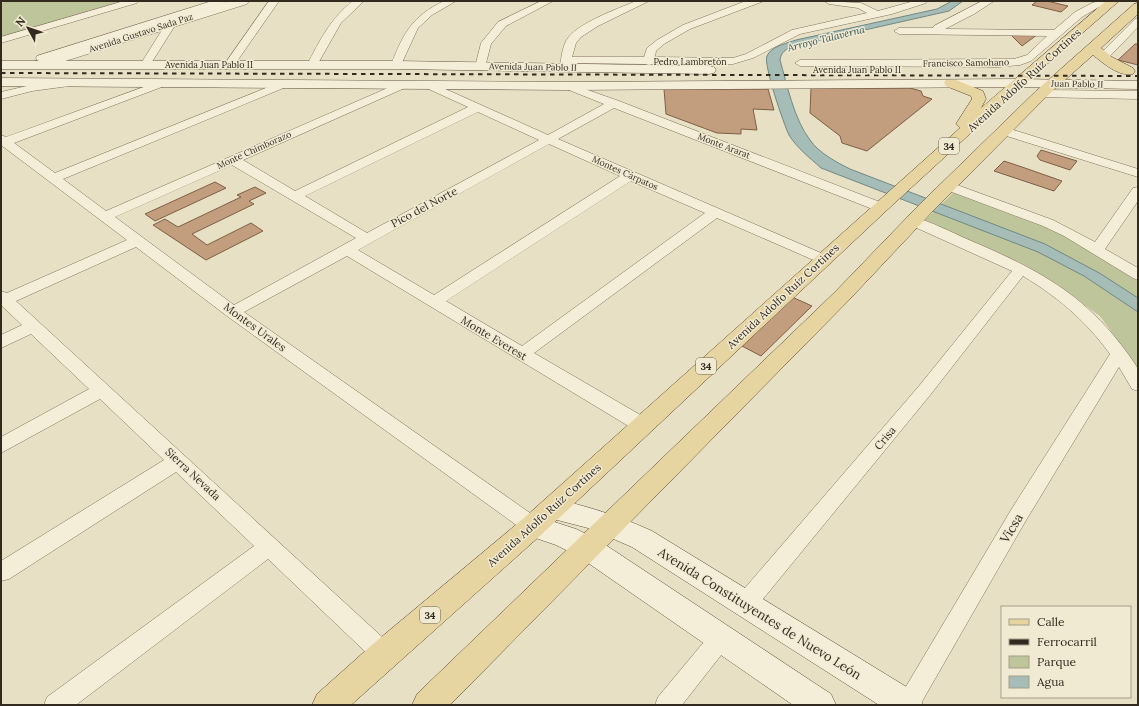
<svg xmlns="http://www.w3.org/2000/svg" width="1139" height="706" font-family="Lora,serif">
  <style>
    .green { fill: #bec59a }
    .water { fill: #a6bcb7; stroke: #6e8984 }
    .building { fill: #c29e7f; stroke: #7d5f46 }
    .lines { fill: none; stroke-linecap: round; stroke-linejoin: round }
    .minor-casing { stroke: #81725d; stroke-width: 1 }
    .tertiary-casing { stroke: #81725d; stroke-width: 1 }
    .secondary-casing { stroke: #635340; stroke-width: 1 }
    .primary-casing { stroke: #4f4131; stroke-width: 1 }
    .minor { fill: #f4edd7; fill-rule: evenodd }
    .tertiary { fill: #f4edd7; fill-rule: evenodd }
    .secondary { fill: #f4edd7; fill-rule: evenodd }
    .primary { fill: #e7d5a1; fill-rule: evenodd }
    .rail { stroke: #332a1f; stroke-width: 2; stroke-dasharray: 4.5 4.5; stroke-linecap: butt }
    .labels { text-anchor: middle; stroke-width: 3; stroke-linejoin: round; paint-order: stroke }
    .far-street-label { font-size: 9px; fill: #332a1f; stroke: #f1ead3 }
    .far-water-label { font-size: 10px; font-style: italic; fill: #305150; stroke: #f1ead3 }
    .shield { fill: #f1ead3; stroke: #6c6455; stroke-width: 1 }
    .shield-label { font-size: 10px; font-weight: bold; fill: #332a1f }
    .street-label { font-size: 11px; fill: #332a1f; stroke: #f1ead3 }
    .near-street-label { font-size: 13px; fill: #332a1f; stroke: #f1ead3 }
  </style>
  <rect width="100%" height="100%" fill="#e8e0c5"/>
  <!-- green -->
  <g class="green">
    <polygon points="5,1 124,1 1,36 1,4"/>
    <polygon points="956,190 1047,225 1138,278 1138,369 1100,316 1042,276 922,223"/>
  </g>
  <!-- water -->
  <path class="water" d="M952 1H963L949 11 798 45C790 47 781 50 780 60 787 85 794 119 810 140 819 153 836 162 850 169L1045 244 1101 274 1138 298V312L1084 276 1038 252 821 168C810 158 797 148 789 135 784 125 763 64 767 56 771 46 788 43 796 40L937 9Z"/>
  <!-- building -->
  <g class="building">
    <polygon points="1037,1 1047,1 1068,6 1061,12 1032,5"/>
    <polygon points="1038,34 1022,46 1011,35"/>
    <polygon points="1135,44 1138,44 1138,65 1118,60"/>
    <polygon points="811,88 910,88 921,91 923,96 932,99 867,151 842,143 840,136 810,113"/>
    <polygon points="664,89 768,89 774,110 753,109 757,130 741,129 741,134 717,133 666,114"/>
    <polygon points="1041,150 1077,161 1070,170 1040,160 1037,156"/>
    <polygon points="1004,161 1022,167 1062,181 1054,191 994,171"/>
    <polygon points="215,182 226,188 155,221 145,214"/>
    <polygon points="255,187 266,193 249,201 254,204 192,234 207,245 251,223 263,231 206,260 153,225 165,219 178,227 241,197 237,195"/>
    <polygon points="792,297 812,306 761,356 740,345"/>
  </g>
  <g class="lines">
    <defs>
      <g id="minor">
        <polygon points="124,1 139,1 137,3 1,43 1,37"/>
        <polygon points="212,1 227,1 225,3 45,60 37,60 36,58 37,56"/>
        <polygon points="269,1 279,1 233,67 225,67 224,65"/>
        <path d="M353 1H364L341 23 316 67H308L307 65C319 42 331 17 353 1Z"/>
        <path d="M444 1H456L432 15 418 28 400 67H392L391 65C403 34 412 16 444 1Z"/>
        <polygon points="541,1 553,1 506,26 491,44 485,67 480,70 476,69 475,67 481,43 498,22"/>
        <path d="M636 1H649L598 26 581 37 576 43 572 57H644L647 48 657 40 683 25 743 2 764 1 690 29 664 44 656 51 655 57 733 58 746 54 792 30 867 13 858 8 829 4 824 1 861 3 878 11 914 1H928L926 3 892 14 800 34 753 58 733 64H653L649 65 645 64 571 63 569 70H561L560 68C561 59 562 49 566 41 576 23 618 9 636 1Z"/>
        <polygon points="982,1 994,1 974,14 945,29 1054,30 1075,12 1092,3 1099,1 1117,2 1115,4 1099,7 1082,17 1031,61 1020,65 998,67 800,66 795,63 800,60 1014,59 1027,55 1047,36 899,34 894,31 899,28 933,28 934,26"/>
        <polygon points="1138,18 1138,27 1110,56 1095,57 1094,55 1095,53 1103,51 1135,19"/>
        <polygon points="171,21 176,24 150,65 145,68 141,67 140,65 167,22"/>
        <path d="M163 80 169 83 167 85 14 143 55 173 278 83H286L288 85 286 87 63 179 106 211 399 83H407L409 85 407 87 243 160 295 191 468 107 424 87 422 85 424 83H432L548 135 604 104 564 88 562 86 568 83 619 101 885 204 887 207 885 210H875L614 108 558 139 828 256 830 259 828 262H818L717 218 534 353 649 420 651 425 649 430 642 432 635 430 347 256 244 312 540 520 543 526 540 532 533 534 526 532 227 316 136 247 16 301 392 646 396 654 392 662 384 665 376 662 268 559 76 705H44L47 697 254 546 176 472 9 579 1 581V561L164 460 100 399 1 453V437L89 389 31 334 1 348V335L22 325 1 305V291L7 293 127 240 1 145V135L6 137ZM478 112 539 140 367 233 305 196ZM549 144 620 176 434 295 358 250ZM232 165 356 238 234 305 115 217ZM631 181 705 213 522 346 446 301Z"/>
        <polygon points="65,81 71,84 69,86 32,91 1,99 1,92 31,85"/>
        <polygon points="1004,127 1138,169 1138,177 1000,134 998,131 1000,128"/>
        <polygon points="949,182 1053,220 1095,242 1133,188 1138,187 1138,201 1105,249 1138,268 1138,280 1133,278 1064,236 1043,226 944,189 942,186 944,183"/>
        <path d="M913 217C932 222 951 232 969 240 1042 271 1090 297 1135 364L1138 369V391L1132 389 1119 367 1025 522 920 705H895L1011 510 1110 354C1085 320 1059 298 1023 276L931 394 754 610 746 613 738 610 735 603 738 596 919 386 1012 271 908 224 906 221 908 218Z"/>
        <polygon points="721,627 729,631 733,638 729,645 682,705 655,705 658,697 713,631"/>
      </g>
      <g id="tertiary">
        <polygon points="230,1 249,1 247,4 43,68 33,68 31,65 33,62"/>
        <polygon points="1041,90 1138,91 1138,99 1036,97 1034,94 1036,91"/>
      </g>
      <g id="secondary">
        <polygon points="1,61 396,61 709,66 714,67 716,70 714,73 709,74 396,69 1,69"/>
        <polygon points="1,78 568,82 1017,79 1138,81 1138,89 1017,87 568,90 1,86"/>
        <path d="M551 498C587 506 619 516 652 531L918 694 923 705H879L632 547 588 528 542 516 538 509 542 502Z"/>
        <polygon points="533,515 576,529 598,540 831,694 836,705 793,705 578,556 556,545 524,534 520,526 524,518"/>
      </g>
      <g id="primary">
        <polygon points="1106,1 1119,1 1022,86 886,211 542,534 351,705 312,705 317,694 373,644 524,518 960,128 956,124 972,99 971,96 946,86 944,83 946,80 956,80 983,91 986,99 981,108"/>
        <path d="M1138 3V14L1101 48 1112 57 1133 68 1135 71 1133 74C1119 77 1103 63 1093 55L1046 97 931 213 849 300 450 705H412L417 694 835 292 919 205 1036 91 1134 4Z"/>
      </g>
    </defs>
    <!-- minor casing -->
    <use href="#minor" class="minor-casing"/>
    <!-- tertiary casing -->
    <use href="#tertiary" class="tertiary-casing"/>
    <!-- secondary casing -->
    <use href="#secondary" class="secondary-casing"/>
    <!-- primary casing -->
    <use href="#primary" class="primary-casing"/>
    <!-- minor -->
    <use href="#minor" class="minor"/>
    <!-- tertiary -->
    <use href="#tertiary" class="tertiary"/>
    <!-- secondary -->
    <use href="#secondary" class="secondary"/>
    <!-- primary -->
    <use href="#primary" class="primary"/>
    <!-- rail -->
    <polyline class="rail" points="1,73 1138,76"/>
  </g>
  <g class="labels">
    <!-- far-street labels -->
    <g class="far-street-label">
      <text transform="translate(141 33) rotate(-18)" y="3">Avenida Gustavo Sada Paz</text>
      <text x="690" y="65">Pedro Lambretón</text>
      <text transform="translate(966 63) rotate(-1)" y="3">Francisco Samohano</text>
      <text x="209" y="68">Avenida Juan Pablo II</text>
      <text transform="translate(533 67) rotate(1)" y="3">Avenida Juan Pablo II</text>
      <text x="857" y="73">Avenida Juan Pablo II</text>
      <text transform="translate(1077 84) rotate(1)" y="3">Juan Pablo II</text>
      <text transform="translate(724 146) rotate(21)" y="3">Monte Ararat</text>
      <text transform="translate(254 150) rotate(-24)" y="3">Monte Chimborazo</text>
      <text transform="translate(625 173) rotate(24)" y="3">Montes Cárpatos</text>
    </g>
    <!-- far-water labels -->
    <g class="far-water-label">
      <text transform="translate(826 38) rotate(-14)" y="4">Arroyo Talaverna</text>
    </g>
    <!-- shield labels -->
    <g class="shield">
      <rect x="939" y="138" width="20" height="16" rx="3"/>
      <rect x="696" y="358" width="20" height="16" rx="3"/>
      <rect x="420" y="607" width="20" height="16" rx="3"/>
    </g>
    <g class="shield-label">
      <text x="949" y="150">34</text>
      <text x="706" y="370">34</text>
      <text x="430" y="619">34</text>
    </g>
    <!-- street labels -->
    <g class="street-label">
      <text transform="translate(1024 80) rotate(-42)" y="4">Avenida Adolfo Ruíz Cortines</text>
      <text transform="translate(424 207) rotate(-28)" y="4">Pico del Norte</text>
      <text transform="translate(783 296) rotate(-43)" y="4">Avenida Adolfo Ruíz Cortines</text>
      <text transform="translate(255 327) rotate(36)" y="4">Montes Urales</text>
      <text transform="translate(494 338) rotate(31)" y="4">Monte Everest</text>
      <text transform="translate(885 438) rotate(-50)" y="4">Crisa</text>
      <text transform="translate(193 474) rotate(43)" y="4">Sierra Nevada</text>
      <text transform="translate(544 515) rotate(-42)" y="4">Avenida Adolfo Ruíz Cortines</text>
    </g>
    <!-- near-street labels -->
    <g class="near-street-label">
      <text transform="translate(1011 528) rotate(-59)" y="5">Vicsa</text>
      <text transform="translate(760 613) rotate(32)" y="5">Avenida Constituyentes de Nuevo León</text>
    </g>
  </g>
  <!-- border -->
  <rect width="1139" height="706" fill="none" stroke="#332a1f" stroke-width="4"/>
  <!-- legend -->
  <rect x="1001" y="606" width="130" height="92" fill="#f1ead3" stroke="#a59d8b"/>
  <rect x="1009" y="619" width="20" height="6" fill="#e7d5a1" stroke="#a59d8b"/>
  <text x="1037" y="626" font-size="12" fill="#332a1f">Calle</text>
  <rect x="1009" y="639" width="20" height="6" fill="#332a1f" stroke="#a59d8b"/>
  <text x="1037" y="646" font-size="12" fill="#332a1f">Ferrocarril</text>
  <rect x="1009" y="656" width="20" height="12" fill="#bec59a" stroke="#a59d8b"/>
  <text x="1037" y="666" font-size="12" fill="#332a1f">Parque</text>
  <rect x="1009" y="676" width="20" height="12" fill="#a6bcb7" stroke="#a59d8b"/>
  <text x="1037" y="686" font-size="12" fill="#332a1f">Agua</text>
  <!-- north arrow -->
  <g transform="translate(28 28) rotate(310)" stroke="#f1ead3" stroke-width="3" paint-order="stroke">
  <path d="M0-3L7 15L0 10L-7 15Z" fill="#332a1f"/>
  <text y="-6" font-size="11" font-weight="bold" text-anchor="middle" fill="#332a1f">N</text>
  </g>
</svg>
